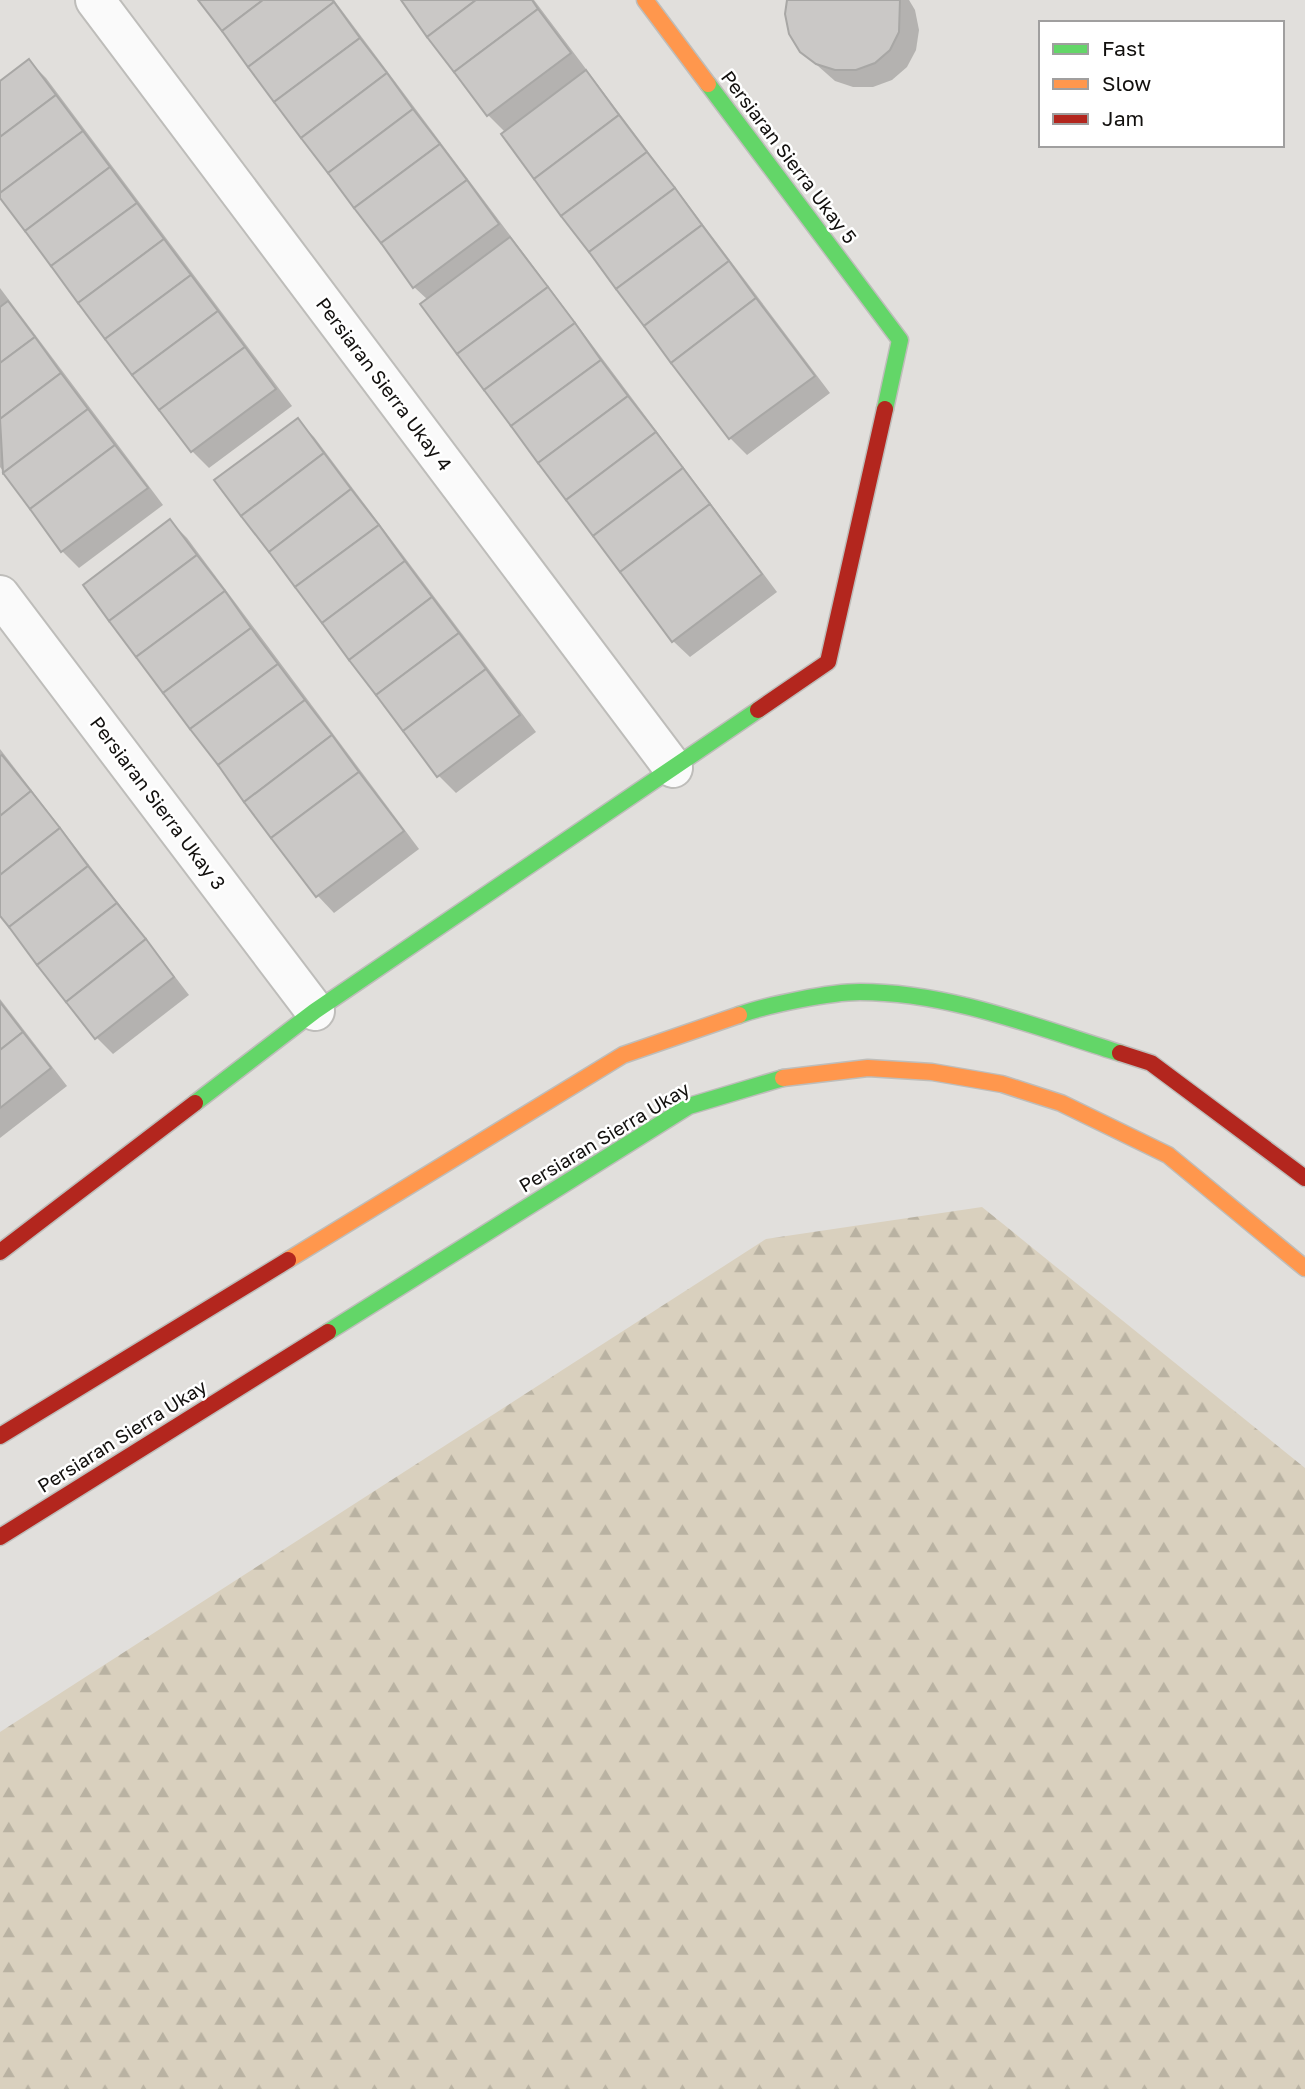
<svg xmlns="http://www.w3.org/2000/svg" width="1305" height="2089" font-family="'Golos Text',sans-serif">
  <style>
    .forest { fill: url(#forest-firs) }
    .shadow { fill: #0003 }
    .building { fill: #cac8c6; stroke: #a8a7a5; stroke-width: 2 }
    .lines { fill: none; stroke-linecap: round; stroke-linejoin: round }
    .street-casing { stroke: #bebdba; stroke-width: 42 }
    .fast-casing { stroke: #bebdba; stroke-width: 19 }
    .slow-casing { stroke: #bebdba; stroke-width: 19 }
    .jam-casing { stroke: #bebdba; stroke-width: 19 }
    .street { stroke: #fafafa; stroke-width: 38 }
    .fast { stroke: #63d668; stroke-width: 16 }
    .slow { stroke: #ff974d; stroke-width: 16 }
    .jam { stroke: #b3261e; stroke-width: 16 }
    .labels { text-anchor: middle; stroke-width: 5; stroke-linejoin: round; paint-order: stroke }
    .street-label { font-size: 19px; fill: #12100e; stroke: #fff }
  </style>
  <defs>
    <pattern id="forest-firs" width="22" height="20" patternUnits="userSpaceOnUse" patternTransform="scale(1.75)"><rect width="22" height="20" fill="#d9d0be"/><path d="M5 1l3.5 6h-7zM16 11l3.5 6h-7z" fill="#b9b2a2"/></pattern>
  </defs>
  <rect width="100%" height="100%" fill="#e1dfdc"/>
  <!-- forest -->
  <polygon class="forest" points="982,1207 1305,1468 1305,2089 0,2089 0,1732 766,1239"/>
  <!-- shadow -->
  <g class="shadow">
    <polygon points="200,0 334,0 777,592 690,657 673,641 428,300 414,287"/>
    <polygon points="402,0 534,0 830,393 747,455 730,438 506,133 488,115"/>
    <polygon points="789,0 909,0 915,10 919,30 916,50 907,67 892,80 873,87 853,87 835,81 801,51"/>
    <polygon points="29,61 46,78 292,406 209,468 192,451 0,196 0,83"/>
    <polygon points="0,288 163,505 79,568 62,551 0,467"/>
    <polygon points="297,420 314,437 536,732 456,793 439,776 217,480"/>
    <polygon points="170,521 187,538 419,849 334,913 318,896 85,585"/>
    <polygon points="0,749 189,995 113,1054 96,1037 0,914"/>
    <polygon points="0,999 67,1086 0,1138"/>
  </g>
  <!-- building -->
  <g class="building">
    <polygon points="198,0 263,0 222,31"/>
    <polygon points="263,0 332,0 334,2 248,67 222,31"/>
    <polygon points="401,0 476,0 427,37"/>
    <polygon points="476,0 532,0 538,9 454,72 427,37"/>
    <polygon points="787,0 900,0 899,32 890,50 875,63 856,70 835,70 816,64 800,52 789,34 785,14"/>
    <polygon points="334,2 360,38 274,102 248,67"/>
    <polygon points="538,9 571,53 487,116 454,72"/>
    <polygon points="360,38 387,73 301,138 274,102"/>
    <polygon points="29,59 56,95 0,137 0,81"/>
    <polygon points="586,70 619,115 534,179 501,134"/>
    <polygon points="387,73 413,109 328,173 301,138"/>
    <polygon points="56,95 83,131 0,193 0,137"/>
    <polygon points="413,109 440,144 354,208 328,173"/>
    <polygon points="619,115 647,152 561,216 534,179"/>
    <polygon points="83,131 110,167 25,231 0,198 0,193"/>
    <polygon points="440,144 467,180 381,243 354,208"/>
    <polygon points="647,152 675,188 589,252 561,216"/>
    <polygon points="110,167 137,203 51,266 25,231"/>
    <polygon points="467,180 499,224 413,288 381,243"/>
    <polygon points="675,188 702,225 616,289 589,252"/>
    <polygon points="137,203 164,239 78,303 51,266"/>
    <polygon points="702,225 729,261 644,326 616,289"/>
    <polygon points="510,237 548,287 457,354 420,304"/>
    <polygon points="164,239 191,275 105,339 78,303"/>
    <polygon points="729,261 756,298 671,363 644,326"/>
    <polygon points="191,275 218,311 132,375 105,339"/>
    <polygon points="548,287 575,323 484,390 457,354"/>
    <polygon points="756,298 815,376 729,439 671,363"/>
    <polygon points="8,301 35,337 0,363 0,307"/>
    <polygon points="218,311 245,347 159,410 132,375"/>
    <polygon points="575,323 601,360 511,426 484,390"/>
    <polygon points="35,337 61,373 0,419 0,363"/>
    <polygon points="245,347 276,389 191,452 159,410"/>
    <polygon points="601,360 628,396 538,463 511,426"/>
    <polygon points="61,373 88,409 3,473 0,419"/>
    <polygon points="628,396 656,432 566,500 538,463"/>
    <polygon points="88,409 115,445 30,509 3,473"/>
    <polygon points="298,418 324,453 241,516 214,480"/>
    <polygon points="656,432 683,468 593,536 566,500"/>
    <polygon points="115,445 148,488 61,552 30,509"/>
    <polygon points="324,453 351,489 269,552 241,516"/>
    <polygon points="683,468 710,504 620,572 593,536"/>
    <polygon points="351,489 379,525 295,587 269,552"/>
    <polygon points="710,504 762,574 672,642 620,572"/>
    <polygon points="170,519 197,555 109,621 83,585"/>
    <polygon points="379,525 405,561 322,623 295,587"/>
    <polygon points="197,555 225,591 136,657 109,621"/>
    <polygon points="405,561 432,597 349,660 322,623"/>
    <polygon points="225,591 251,628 163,693 136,657"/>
    <polygon points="432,597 459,633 376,695 349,660"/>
    <polygon points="251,628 278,664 190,729 163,693"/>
    <polygon points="459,633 486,669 403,731 376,695"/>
    <polygon points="278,664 305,700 218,765 190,729"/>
    <polygon points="486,669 520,715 437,777 403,731"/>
    <polygon points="305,700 332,735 244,802 218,765"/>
    <polygon points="332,735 359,772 271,838 244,802"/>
    <polygon points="2,755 31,791 0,816 0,756"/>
    <polygon points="359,772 404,831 316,897 271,838"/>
    <polygon points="31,791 60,828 0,875 0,816"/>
    <polygon points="60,828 88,866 9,927 0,916 0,875"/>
    <polygon points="88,866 117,903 37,965 9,927"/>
    <polygon points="117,903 146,939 66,1002 37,965"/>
    <polygon points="146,939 174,977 95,1039 66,1002"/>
    <polygon points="0,1002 23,1032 0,1050"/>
    <polygon points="23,1032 51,1068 0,1108 0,1050"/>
  </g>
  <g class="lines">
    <defs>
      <g id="street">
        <polyline points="95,0 673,768"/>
        <polyline points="0,595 315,1011"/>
      </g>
      <g id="fast">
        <polyline points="708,84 900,340 885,409"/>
        <path d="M739 1015C767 1005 830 992 860 992 949 992 1036 1027 1120 1053"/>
        <polyline points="195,1103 315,1011 758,710"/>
        <polyline points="328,1332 689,1106 783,1078"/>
      </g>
      <g id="slow">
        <polyline points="645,0 708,84"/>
        <polyline points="783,1078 868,1068 932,1072 1002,1084 1061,1103 1168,1155 1305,1268"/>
        <polyline points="288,1260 623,1055 739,1015"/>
      </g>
      <g id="jam">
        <polyline points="758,710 828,662 885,409"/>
        <polyline points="1120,1053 1151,1063 1305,1178"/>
        <polyline points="0,1252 195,1103"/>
        <polyline points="0,1436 288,1260"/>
        <polyline points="0,1537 328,1332"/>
      </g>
    </defs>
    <!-- street casing -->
    <use href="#street" class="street-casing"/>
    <!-- fast casing -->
    <use href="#fast" class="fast-casing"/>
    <!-- slow casing -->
    <use href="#slow" class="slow-casing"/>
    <!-- jam casing -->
    <use href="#jam" class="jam-casing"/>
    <!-- street -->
    <use href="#street" class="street"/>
    <!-- fast -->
    <use href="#fast" class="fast"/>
    <!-- slow -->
    <use href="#slow" class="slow"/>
    <!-- jam -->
    <use href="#jam" class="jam"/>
  </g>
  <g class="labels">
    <!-- street labels -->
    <g class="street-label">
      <text transform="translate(789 157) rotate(53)" y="7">Persiaran Sierra Ukay 5</text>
      <text transform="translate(384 384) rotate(53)" y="7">Persiaran Sierra Ukay 4</text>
      <text transform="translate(158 803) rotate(53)" y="7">Persiaran Sierra Ukay 3</text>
      <text transform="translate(604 1137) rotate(-31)" y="7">Persiaran Sierra Ukay</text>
      <text transform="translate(122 1436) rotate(-32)" y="7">Persiaran Sierra Ukay</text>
    </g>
  </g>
  <!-- legend -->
  <rect x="1039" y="21" width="245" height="126" fill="#ffffff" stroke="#a09f9f" stroke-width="2"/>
  <rect x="1053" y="44" width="35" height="10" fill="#63d668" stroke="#a09f9f" stroke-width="2"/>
  <text x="1102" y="56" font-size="21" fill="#12100e">Fast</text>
  <rect x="1053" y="79" width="35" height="10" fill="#ff974d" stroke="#a09f9f" stroke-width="2"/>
  <text x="1102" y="91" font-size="21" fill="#12100e">Slow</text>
  <rect x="1053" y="114" width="35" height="10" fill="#b3261e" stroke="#a09f9f" stroke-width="2"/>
  <text x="1102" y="126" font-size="21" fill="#12100e">Jam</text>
</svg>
